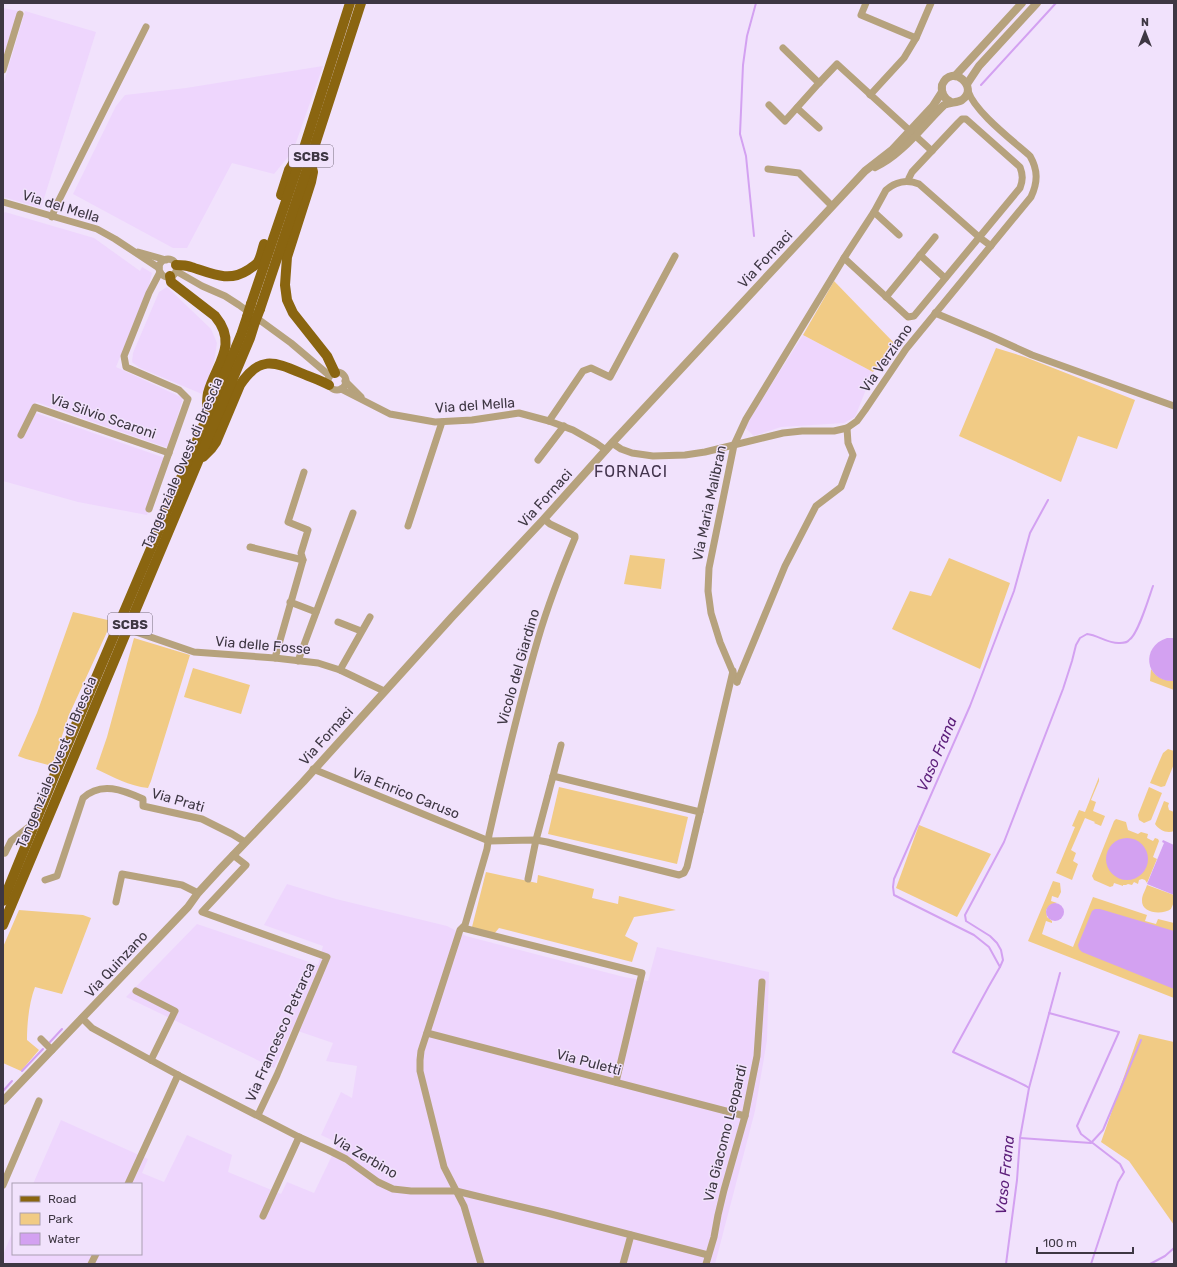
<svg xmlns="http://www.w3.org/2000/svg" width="1177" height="1267" font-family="Rubik,sans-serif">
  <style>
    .built { fill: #eed6fd }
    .green { fill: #f1cb85 }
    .water { fill: #d3a1f1 }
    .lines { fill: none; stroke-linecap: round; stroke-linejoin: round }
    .stream { stroke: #d3a1f1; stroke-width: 2 }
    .minor { stroke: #b6a27d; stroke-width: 7 }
    .tertiary { stroke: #b6a27d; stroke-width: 8 }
    .primary { stroke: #8a6510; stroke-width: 10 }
    .primary-bridge { stroke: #8a6510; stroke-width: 10 }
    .labels { text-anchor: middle; stroke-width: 3; stroke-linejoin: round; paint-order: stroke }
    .shield { fill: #f1e2fc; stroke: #746a7a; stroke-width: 1 }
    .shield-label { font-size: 13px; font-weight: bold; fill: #3e3743 }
    .street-label { font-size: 14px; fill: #3e3743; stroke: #f1e2fc }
    .water-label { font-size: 15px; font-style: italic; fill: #5c1e7a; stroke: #f1e2fc }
    .quarter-label { font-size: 16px; letter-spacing: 1px; fill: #44354e; stroke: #f1e2fc }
  </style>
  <rect width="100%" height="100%" fill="#f1e2fc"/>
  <!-- built -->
  <g class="built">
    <polygon points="3,8 18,11 3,58"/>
    <polygon points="25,11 96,32 41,208 3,197 3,86"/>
    <polygon points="323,66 293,151 274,174 232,163 187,248 173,248 73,194 116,106 125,95 186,88"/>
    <polygon points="5,212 94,238 140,271 142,267 152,273 149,285 116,367 183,398 168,448 36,402 19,435 24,436 36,413 165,458 147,515 78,502 3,481 3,215"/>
    <polygon points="167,287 211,329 217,343 214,362 202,394 140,368 132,362 133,353 159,292"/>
    <polygon points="803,335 873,372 855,417 844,423 781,427 754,436 744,427"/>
    <polygon points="287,884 336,899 447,926 466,936 624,977 648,981 657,947 769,972 767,1040 755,1111 715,1264 3,1264 3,1255 13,1231 13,1254 141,1254 141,1184 33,1184 61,1120 148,1159 142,1173 164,1182 187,1135 232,1155 228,1172 281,1194 287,1182 314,1193 338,1143 321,1135 341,1092 352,1098 357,1066 326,1061 333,1043 292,1029 274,1068 126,997 197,924 318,965 323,946 264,925"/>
  </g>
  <!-- green -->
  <g class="green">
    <polygon points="834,281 895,344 873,372 803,335"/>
    <polygon points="996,348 1025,357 1135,400 1117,449 1078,436 1061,482 959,436"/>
    <polygon points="630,555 665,559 661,589 624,584"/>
    <polygon points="949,558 1010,583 980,669 892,629 910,591 931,596"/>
    <polygon points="73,612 112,621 69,715 52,766 26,759 18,756 37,713"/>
    <path d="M134 638 190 655 151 781 148 788C129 786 113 777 96 769L107 737Z"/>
    <polygon points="193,668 250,685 241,714 184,697"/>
    <path d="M1151 669C1156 677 1164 681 1174 681V690L1150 681Z"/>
    <polygon points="1168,749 1174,751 1174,764 1165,786 1161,787 1150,783 1163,753"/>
    <polygon points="1099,777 1099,781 1091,800 1096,802 1093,811 1105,816 1101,826 1094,823 1095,822 1085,818 1071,850 1076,853 1073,861 1078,864 1072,880 1056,873 1075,827 1072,826 1079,810 1085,812"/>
    <polygon points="559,787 688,817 677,864 548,834"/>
    <polygon points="1149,787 1162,793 1151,820 1144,823 1139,820 1138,815"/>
    <path d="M1164 801 1169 803 1168 806 1169 810 1174 812V831C1167 834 1159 830 1155 824Z"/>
    <polygon points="1116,819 1126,822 1128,830 1138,834 1141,832 1148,834 1147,838 1153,841 1155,838 1158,839 1159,841 1153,857 1157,859 1147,883 1145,880 1142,879 1139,880 1138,884 1134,882 1132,885 1128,884 1126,885 1123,885 1123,886 1114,883 1113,886 1110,887 1094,880 1092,876 1114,821"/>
    <polygon points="919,825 991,854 957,917 896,888"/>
    <polygon points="486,872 537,883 538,875 594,889 592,898 618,904 619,896 676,910 634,917 625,936 638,943 632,962 499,928 494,934 472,927"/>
    <polygon points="1053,881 1060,883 1061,892 1058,898 1052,896 1051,901 1057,903 1050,905 1046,910 1047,917 1052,921 1052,923 1046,921 1042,934 1073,947 1093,897 1147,915 1145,921 1156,924 1158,919 1174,923 1174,998 1028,941"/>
    <path d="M1147 885 1174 895V902L1171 909C1163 915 1141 914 1142 900 1142 895 1146 889 1147 885Z"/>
    <path d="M19 910 83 915 91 918 62 994 35 987C29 1003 27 1023 27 1040L39 1050 21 1071 3 1063V947Z"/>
    <polygon points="1139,1034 1174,1042 1174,1225 1129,1161 1101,1142"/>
  </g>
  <!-- water -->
  <g class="water">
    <path d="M1167 638H1174V681C1146 683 1139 647 1167 638Z"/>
    <circle cx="1127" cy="859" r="21"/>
    <polygon points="1163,840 1174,845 1174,895 1147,884 1164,843 1162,842"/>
    <circle cx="1055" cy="912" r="9"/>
    <polygon points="1095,909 1100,909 1174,931 1174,989 1082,952 1079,949 1078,945 1092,911"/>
  </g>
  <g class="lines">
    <!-- stream -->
    <g class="stream">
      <polyline points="981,85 1056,3"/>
      <polyline points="754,236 746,156 740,134 743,65 747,36 756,3"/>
      <polyline points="1000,967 989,947 974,935 894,895 893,887 894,879 970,706 1014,591 1030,533 1048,500"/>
      <polyline points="1049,1013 1119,1032 1077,1126 1081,1134 1120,1164 1124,1172 1118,1182 1091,1264"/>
      <polyline points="50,1042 62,1029"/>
      <polyline points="22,1071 43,1049"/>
      <polyline points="1029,1088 1060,973"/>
      <polyline points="3,1091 12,1081"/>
      <polyline points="1020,1138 1091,1143 1103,1130 1141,1040"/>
      <path d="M1006 1264 1017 1180 1020 1138 1029 1088 1026 1086 1014 1080 953 1052 989 986 1000 967 1003 960 1001 950 997 943 990 936 966 921 965 915 1004 842 1063 689 1072 661 1076 645 1080 638 1087 634C1098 635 1108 644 1120 643 1123 643 1128 642 1129 640 1138 635 1149 597 1153 586"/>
      <polyline points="1150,1264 1165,1256 1174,1248"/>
    </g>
    <!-- minor -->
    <g class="minor">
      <polyline points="866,3 861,15 916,38 904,58 870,95"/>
      <polyline points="916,38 931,3"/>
      <polyline points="783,48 819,83"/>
      <polyline points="3,70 20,14"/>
      <polyline points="769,105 785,121 819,83 837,64 932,151"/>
      <polyline points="797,108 819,128"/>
      <polyline points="768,169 799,173 832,206"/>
      <polyline points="3,202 97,229 115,239 159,268"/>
      <polyline points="874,212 899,235"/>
      <polyline points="52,217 55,208 146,27"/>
      <polyline points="138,252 166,260"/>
      <polyline points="920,255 945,278"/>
      <path d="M844 258 908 317 914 316 1020 188C1023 180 1023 175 1020 167L966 119H962L958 123 912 172 909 178 908 181"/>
      <circle cx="168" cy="268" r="9"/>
      <polyline points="176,271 202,286 225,296 239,305 291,343 330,376"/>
      <polyline points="886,297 935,237"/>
      <polyline points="935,313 990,336 1032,355 1174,406"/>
      <circle cx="337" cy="381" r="9"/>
      <polyline points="345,381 361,397"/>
      <polyline points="341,389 390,414 435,422 472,420 519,413 549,421 573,430 596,443 606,450"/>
      <polyline points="549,421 583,371 591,368 610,377 675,256"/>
      <polyline points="21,435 35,407 169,453"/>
      <path d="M612 443 621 449 632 453 653 456 685 455 705 452 783 433 802 431H834L847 428 857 421 865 410 906 349 1031 197C1038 182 1038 170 1030 156 1012 140 975 112 968 91"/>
      <polyline points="538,460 564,426"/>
      <polyline points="149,509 188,399 179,390 126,367 124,356 149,293 160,272"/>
      <polyline points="408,526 442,422"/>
      <polyline points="250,547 303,560"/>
      <polyline points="290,602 316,612"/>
      <polyline points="338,622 361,631"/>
      <polyline points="136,632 194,652 275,658 318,663 340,670 384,691"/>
      <polyline points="275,658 303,560 301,553 308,530 288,522 304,472"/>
      <polyline points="298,661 353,513"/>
      <polyline points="340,670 370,617"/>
      <path d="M737 682 720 642 711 613 708 591 709 568 734 445 746 419 844 258 874 212 886 190C895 182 907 179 919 184L979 237 991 246"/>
      <polyline points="737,682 785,566 816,506 841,487 853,455 848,443 847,428"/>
      <polyline points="313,769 489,841 536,840 547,842 679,875 684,873 687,867 733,671"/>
      <polyline points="553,776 561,745"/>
      <polyline points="5,853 11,841 30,826 33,820"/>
      <polyline points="233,855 246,865 202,912 327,957 277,1075 258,1115"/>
      <polyline points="528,879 536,840 553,776 700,812"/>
      <path d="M45 880 57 876 83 798C101 781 123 790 143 799V806L202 819 232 834 245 842"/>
      <polyline points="116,902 122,874 182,885 198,893"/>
      <polyline points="463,928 642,973 616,1082"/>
      <polyline points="136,991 175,1011 151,1060"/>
      <polyline points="82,1018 92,1028 178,1075 299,1137 328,1150 346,1159 378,1182 393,1189 411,1191 456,1191 547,1213 708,1255"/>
      <polyline points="427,1033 745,1116"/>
      <polyline points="41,1039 52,1050"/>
      <polyline points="128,1184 178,1075"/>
      <polyline points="3,1185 39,1101"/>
      <polyline points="263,1216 299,1137"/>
      <polyline points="91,1264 96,1254"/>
      <path d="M481 1264 464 1206 444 1167 420 1071V1060L421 1051 460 930 465 925 487 849 489 835C504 769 519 704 538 639 548 605 561 571 575 538V536L550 524 544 519"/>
      <polyline points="623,1264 631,1235"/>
      <polyline points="706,1264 714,1237 718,1215 724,1190 745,1116 757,1056 762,982"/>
    </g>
    <!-- tertiary -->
    <g class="tertiary">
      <polyline points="955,76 1022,3"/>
      <polyline points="967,84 979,66 1037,3"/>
      <path d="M875 167C902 155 923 125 944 105 950 102 957 103 962 100 980 88 952 62 942 85 941 93 944 99 951 102"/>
      <polyline points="3,1101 188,907 198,893 220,869 303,782 452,617 544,519 612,443 865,171 892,150 933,106 942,92"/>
    </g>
    <!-- primary -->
    <g class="primary">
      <polyline points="311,164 313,172 311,182 287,257 285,285 287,300 293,313 327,356 335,373"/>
      <polyline points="281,195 289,170 296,159"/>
      <path d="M176 265C181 265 186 265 191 267 211 273 228 283 248 270 251 268 256 265 258 262 261 257 262 250 264 244"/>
      <path d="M170 276 171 282 215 316C239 345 216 364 208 393 207 398 207 403 207 408"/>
      <polyline points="251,304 303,151 350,3"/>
      <polyline points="260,309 310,160 361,3"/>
      <path d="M203 457 211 449 216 442 240 385C259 356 273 361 301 373 310 377 320 380 329 385"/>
      <polyline points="3,901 55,774 207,417 241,335 247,317"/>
      <path d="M3 925C84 729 169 534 250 338L255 322"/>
    </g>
    <!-- primary-bridge -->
    <g class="primary-bridge">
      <polyline points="247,317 251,304"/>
      <polyline points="255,322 260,309"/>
    </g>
  </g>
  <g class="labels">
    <!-- shield labels -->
    <g class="shield">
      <rect x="289" y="145" width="44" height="22" rx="3"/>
      <rect x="108" y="613" width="44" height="22" rx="3"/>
    </g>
    <g class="shield-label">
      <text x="311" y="161">SCBS</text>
      <text x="130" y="629">SCBS</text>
    </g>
    <!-- street labels -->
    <g class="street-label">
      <text transform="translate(61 206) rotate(17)" y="5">Via del Mella</text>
      <text transform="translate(765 259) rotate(-47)" y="5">Via Fornaci</text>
      <text transform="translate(886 358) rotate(-55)" y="5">Via Verziano</text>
      <text transform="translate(475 405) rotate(-4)" y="5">Via del Mella</text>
      <text transform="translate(103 416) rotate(19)" y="5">Via Silvio Scaroni</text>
      <text transform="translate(182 463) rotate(-67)" y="5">Tangenziale Ovest di Brescia</text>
      <text transform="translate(545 498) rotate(-48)" y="5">Via Fornaci</text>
      <text transform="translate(709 503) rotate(-78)" y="5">Via Maria Malibran</text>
      <text transform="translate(263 645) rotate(5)" y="5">Via delle Fosse</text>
      <text transform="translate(518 667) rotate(-74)" y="5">Vicolo del Giardino</text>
      <text transform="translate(326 736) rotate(-48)" y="5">Via Fornaci</text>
      <text transform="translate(56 762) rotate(-67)" y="5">Tangenziale Ovest di Brescia</text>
      <text transform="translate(406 793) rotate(22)" y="5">Via Enrico Caruso</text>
      <text transform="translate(178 800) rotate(16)" y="5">Via Prati</text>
      <text transform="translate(116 964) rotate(-47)" y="5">Via Quinzano</text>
      <text transform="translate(280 1032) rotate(-66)" y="5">Via Francesco Petrarca</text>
      <text transform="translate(589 1062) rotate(15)" y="5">Via Puletti</text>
      <text transform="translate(725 1133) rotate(-76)" y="5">Via Giacomo Leopardi</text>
      <text transform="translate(365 1156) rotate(30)" y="5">Via Zerbino</text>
    </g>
    <!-- water labels -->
    <g class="water-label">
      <text transform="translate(937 754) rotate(-67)" y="5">Vaso Frana</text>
      <text transform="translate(1005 1175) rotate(-84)" y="5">Vaso Frana</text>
    </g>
    <!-- quarter labels -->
    <g class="quarter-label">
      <text x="631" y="477">FORNACI</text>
    </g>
  </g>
  <!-- border -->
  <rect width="1177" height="1267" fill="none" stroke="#3e3743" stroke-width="8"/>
  <!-- legend -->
  <rect x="12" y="1183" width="130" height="72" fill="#f1e2fc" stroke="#a99eb2"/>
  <rect x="20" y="1196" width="20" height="6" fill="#8a6510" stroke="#a99eb2"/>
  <text x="48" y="1203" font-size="12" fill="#3e3743">Road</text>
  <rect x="20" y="1213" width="20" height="12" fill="#f1cb85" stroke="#a99eb2"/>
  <text x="48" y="1223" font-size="12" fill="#3e3743">Park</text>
  <rect x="20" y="1233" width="20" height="12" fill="#d3a1f1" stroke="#a99eb2"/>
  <text x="48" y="1243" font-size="12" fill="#3e3743">Water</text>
  <!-- north arrow -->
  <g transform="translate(1145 32)" stroke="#f1e2fc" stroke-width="3" paint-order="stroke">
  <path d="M0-3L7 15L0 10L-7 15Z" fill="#3e3743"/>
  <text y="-6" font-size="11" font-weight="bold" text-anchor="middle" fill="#3e3743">N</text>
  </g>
  <!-- scale -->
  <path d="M1037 1247v6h96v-6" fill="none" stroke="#3e3743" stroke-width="2"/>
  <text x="1043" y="1247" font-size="12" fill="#3e3743" stroke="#f1e2fc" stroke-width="3" paint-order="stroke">100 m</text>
</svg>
